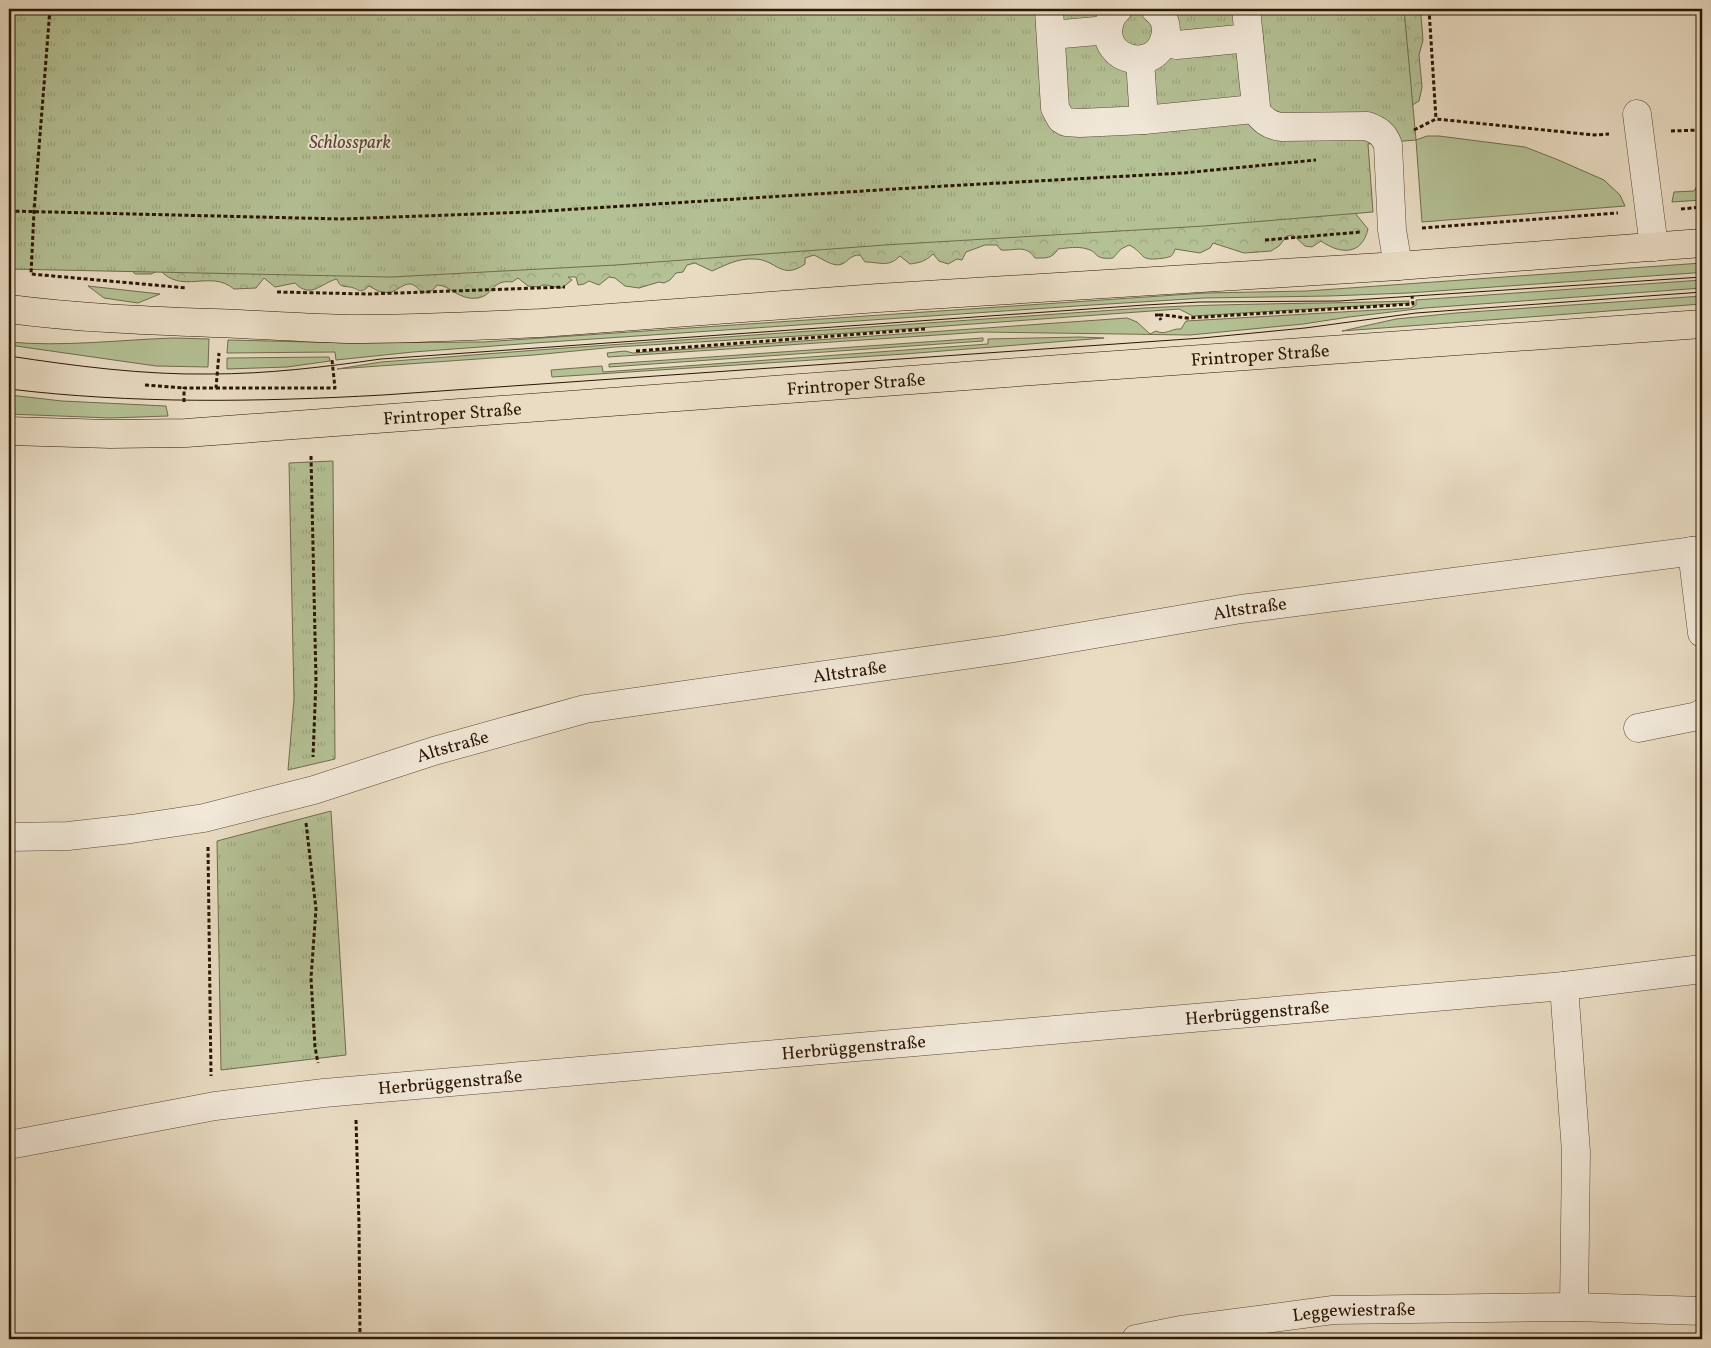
<svg xmlns="http://www.w3.org/2000/svg" width="1711" height="1348" font-family="Vollkorn,serif">
  <style>
    .grass { fill: #b4c195; stroke: #706c4c }
    .forest { fill: url(#forest-crowns); stroke: #706c4c }
    .park { fill: url(#park-tufts); stroke: #706c4c }
    .lines { fill: none; stroke-linecap: round; stroke-linejoin: round }
    .minor-casing { stroke: #5a4834; stroke-width: 29 }
    .major-casing { stroke: #2b1604; stroke-width: 29 }
    .path { stroke: #2b1604; stroke-width: 3; stroke-dasharray: 4 2.5; stroke-linecap: butt }
    .minor { stroke: #f1e8d8; stroke-width: 28 }
    .major { stroke: #e9dcc3; stroke-width: 28 }
    .tram { stroke: #2b1604; stroke-width: 1 }
    .labels { text-anchor: middle; stroke-width: 4; stroke-linejoin: round; paint-order: stroke }
    .park-label { font-size: 18px; font-style: italic; fill: #544930; stroke: #f1e8d8 }
    .street-label { font-size: 18px; fill: #2b1604; stroke: #f1e8d8 }
  </style>
  <defs>
    <pattern id="forest-crowns" width="20" height="18" patternUnits="userSpaceOnUse" patternTransform="scale(1.25)"><rect width="20" height="18" fill="#b4c195"/><path d="M2 6a3 3 0 1 1 6 0M12 15a3 3 0 1 1 6 0" fill="none" stroke="#9ba57f"/></pattern>
    <pattern id="park-tufts" width="24" height="20" patternUnits="userSpaceOnUse" patternTransform="scale(1.25)"><rect width="24" height="20" fill="#b4c195"/><path d="M3 7l-1-3M5 7V3M7 7l1-3M15 17l-1-3M17 17v-4M19 17l1-3" fill="none" stroke="#9ba57f"/></pattern>
  </defs>
  <rect width="100%" height="100%" fill="#e9dcc3"/>
  <filter id="stains"><feTurbulence type="fractalNoise" baseFrequency=".004" numOctaves="4"/><feColorMatrix values="0 0 0 0 .2 0 0 0 0 .09 0 0 0 0 .02 0 0 0 .5 -.17"/></filter>
  <radialGradient id="worn" r=".72"><stop offset=".6" stop-color="#630" stop-opacity="0"/><stop offset="1" stop-color="#630" stop-opacity=".3"/></radialGradient>
  <!-- grass -->
  <g class="grass">
    <polygon points="1427,136 1439,136 1525,147 1556,159 1604,180 1620,195 1625,206 1422,222 1416,140"/>
    <polygon points="1702,177 1702,200 1672,202 1674,192 1694,191"/>
    <polygon points="1702,263 1702,272 1693,273 1408,293 1329,296 1204,298 1092,305 534,343 413,352 336,360 335,352 227,353 228,340 350,343 483,342 1205,293 1307,291"/>
    <path d="M1702 280V288L1425 308 1349 317 1303 324 1190 335 982 332 608 357 607 353 625 351 633 353 1127 318 1137 322 1150 334 1156 331C1166 336 1171 328 1181 329L1186 321 1411 308 1416 305V300Z"/>
    <polygon points="88,286 160,294 138,303 104,298"/>
    <polygon points="1702,296 1702,304 1342,331 1396,319 1456,313"/>
    <path d="M1409 301V303L1193 316 1179 309 849 333 615 347 534 355 337 369 381 362 551 349 1144 308C1232 303 1321 304 1409 301Z"/>
    <polygon points="1080,337 1104,338 905,354 552,377 551,370 602,366 603,372 988,344 988,339"/>
    <path d="M173 338 209 339 208 367 156 366 9 345V342C63 347 118 340 173 338Z"/>
    <polygon points="983,338 983,341 609,367 609,364"/>
    <polygon points="329,357 330,361 287,367 227,369 227,358"/>
    <polygon points="9,395 62,401 166,406 168,416 110,418 9,414"/>
  </g>
  <!-- forest -->
  <g class="forest">
    <path d="M962 9 1351 208 1368 229C1362 255 1341 255 1321 241L1312 247 1305 246 1293 235 1287 236 1279 246 1271 251 1244 253 1213 243 1210 248 1200 253 1175 249C1173 256 1171 257 1164 258 1137 262 1147 254 1129 245L1121 249 1113 258C1093 260 1099 252 1087 249 1078 246 1067 248 1058 249 1052 259 1046 258 1035 258 1025 244 1017 251 1001 250L997 245H985L966 252 962 260 957 259 948 264 939 261 933 254C926 261 919 263 910 264L900 256C888 268 880 262 865 262L860 255C850 255 849 261 842 264 834 268 821 258 814 255L805 258V264C781 281 776 259 754 259 738 258 726 265 712 271L695 263 687 265 683 272 676 273 670 280 664 283 659 282 639 288 625 286 615 278 609 277 599 285 589 281 584 284 578 285 576 277H568L572 280 562 288C554 288 545 282 539 287L528 286 518 278 512 282C492 279 494 295 478 298 459 301 450 285 437 285 433 291 429 293 421 292 409 276 403 288 389 293L378 291 369 286C359 295 360 289 350 287 342 286 340 287 337 279 322 282 311 300 295 283L275 287 264 278 256 288 234 289C210 269 182 295 160 270L151 274H135L128 267Z"/>
    <polygon points="1329,9 1423,9 1421,16 1423,40 1419,55 1422,87 1419,101 1409,107"/>
  </g>
  <!-- park -->
  <g class="park">
    <polygon points="9,9 1404,9 1416,140 1368,144 1373,212 1204,226 885,245 616,265 391,277 9,269"/>
    <polygon points="333,461 335,759 288,770 294,699 289,463"/>
    <polygon points="331,811 346,1055 221,1070 217,841"/>
  </g>
  <g class="lines">
    <defs>
      <g id="minor">
        <polyline points="1049,9 1055,108 1061,119 1066,122 1080,123 1144,120 1254,109 1256,106 1249,38"/>
        <path d="M1118 9C1113 13 1110 19 1109 25 1101 62 1157 74 1165 37 1168 26 1164 16 1155 9"/>
        <polyline points="1051,35 1108,30"/>
        <polyline points="1164,41 1177,45 1249,38 1246,9"/>
        <polyline points="1140,60 1144,120"/>
        <path d="M1254 109C1263 120 1268 125 1281 127L1367 126C1378 130 1384 134 1388 145L1392 230 1398 266"/>
        <polyline points="1637,114 1654,247"/>
        <polyline points="1692,551 1702,633"/>
        <polyline points="1638,728 1698,716 1702,713"/>
        <path id="s1" d="M9 837 68 836 131 829 204 818 314 790 434 751 585 709 1008 649 1241 609 1702 550"/>
        <polyline points="1564,986 1576,1152 1574,1307"/>
        <path id="s2" d="M9 1145 215 1106 324 1093 1564 986 1702 969"/>
        <path id="s3" d="M1136 1339 1181 1330 1333 1310 1574 1307 1702 1311"/>
      </g>
      <g id="major">
        <path d="M9 309C85 319 162 321 239 324 275 326 312 328 348 329 413 329 477 326 541 323L878 298 1398 266 1702 243"/>
        <path id="s4" d="M9 431 110 434 186 433 1074 368 1702 324"/>
      </g>
    </defs>
    <!-- minor casing -->
    <use href="#minor" class="minor-casing"/>
    <!-- major casing -->
    <use href="#major" class="major-casing"/>
    <!-- path -->
    <g class="path">
      <polyline points="50,9 34,211 31,274 187,288"/>
      <polyline points="1429,9 1436,119"/>
      <polyline points="1414,130 1436,119 1594,135 1609,134"/>
      <polyline points="1671,131 1702,130"/>
      <polyline points="1681,209 1702,207"/>
      <polyline points="9,211 341,219 529,212 927,187 1183,173 1316,160"/>
      <polyline points="1422,228 1618,213"/>
      <polyline points="1265,240 1361,232"/>
      <polyline points="277,292 369,294 565,287"/>
      <polyline points="1155,315 1158,315 1161,320"/>
      <path d="M1159 315C1169 315 1177 317 1187 318L1413 304 1412 296"/>
      <polyline points="636,351 925,329"/>
      <polyline points="145,385 184,388"/>
      <polyline points="216,388 335,388 332,360"/>
      <polyline points="184,402 184,388 216,388 219,353"/>
      <polyline points="311,456 316,680 313,757"/>
      <polyline points="306,823 316,909 311,978 315,1047 318,1063"/>
      <polyline points="208,847 211,1076"/>
      <polyline points="356,1120 359,1223 360,1339"/>
    </g>
    <!-- minor -->
    <use href="#minor" class="minor"/>
    <!-- major -->
    <use href="#major" class="major"/>
    <!-- tram -->
    <g class="tram">
      <path d="M9 356C75 366 143 375 210 374 268 374 324 367 381 359L1145 305 1199 302 1339 301 1702 277"/>
      <path d="M9 389C133 404 258 402 383 395L1202 338 1305 328 1416 313 1702 292"/>
    </g>
  </g>
  <g class="labels">
    <!-- park labels -->
    <g class="park-label">
      <text x="350" y="148">Schlosspark</text>
    </g>
    <!-- street labels -->
    <g class="street-label">
      <text dy="6" stroke="none"><textPath href="#s4" startOffset="1254">Frintroper Straße</textPath></text>
      <text dy="6" stroke="none"><textPath href="#s4" startOffset="849">Frintroper Straße</textPath></text>
      <text dy="6" stroke="none"><textPath href="#s4" startOffset="444">Frintroper Straße</textPath></text>
      <text dy="6" stroke="none"><textPath href="#s1" startOffset="1265">Altstraße</textPath></text>
      <text dy="6" stroke="none"><textPath href="#s1" startOffset="860">Altstraße</textPath></text>
      <text dy="6" stroke="none"><textPath href="#s1" startOffset="455">Altstraße</textPath></text>
      <text dy="6" stroke="none"><textPath href="#s2" startOffset="1256">Herbrüggenstraße</textPath></text>
      <text dy="6" stroke="none"><textPath href="#s2" startOffset="851">Herbrüggenstraße</textPath></text>
      <text dy="6" stroke="none"><textPath href="#s2" startOffset="446">Herbrüggenstraße</textPath></text>
      <text dy="6" stroke="none"><textPath href="#s3" startOffset="220">Leggewiestraße</textPath></text>
    </g>
  </g>
  <!-- margin -->
  <rect width="1711" height="1348" fill="none" stroke="#e9dcc3" stroke-width="30"/>
  <rect x="10" y="10" width="1691" height="1328" fill="none" stroke="#2b1604" stroke-width="2.5"/>
  <rect x="15" y="15" width="1681" height="1318" fill="none" stroke="#2b1604"/>
  <rect width="100%" height="100%" filter="url(#stains)"/>
  <rect width="100%" height="100%" fill="url(#worn)"/>
</svg>
